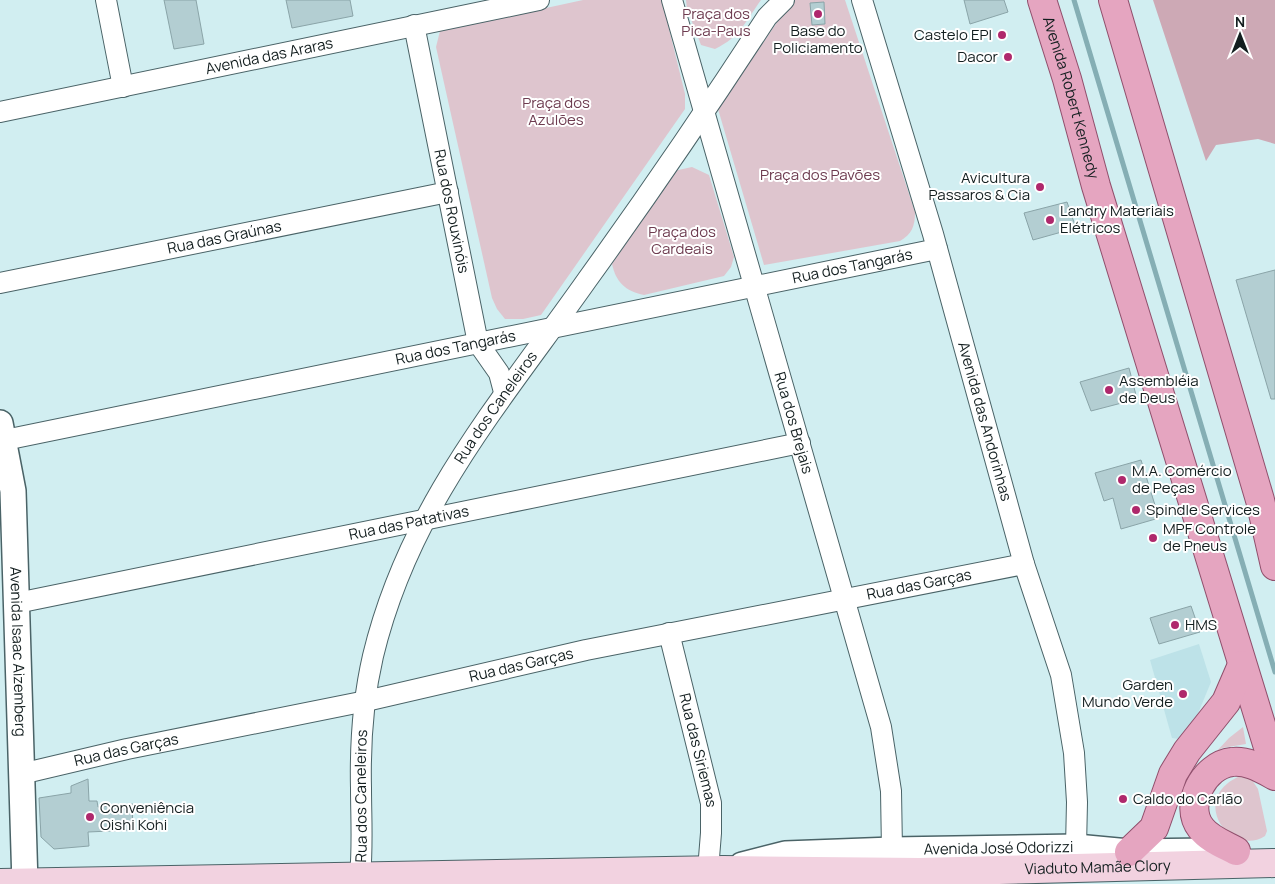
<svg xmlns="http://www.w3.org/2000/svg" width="1275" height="884" font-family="Manrope,sans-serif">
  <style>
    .built { fill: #bde2e8 }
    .green { fill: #dec5ce }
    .forest { fill: #cda9b5 }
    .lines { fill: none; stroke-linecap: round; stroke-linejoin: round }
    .stream { stroke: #85aeb4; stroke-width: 5 }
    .building { fill: #b3ced2; stroke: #8aa4a8 }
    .minor-casing { stroke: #4a6367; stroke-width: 22 }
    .tertiary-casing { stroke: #4a6367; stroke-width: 28 }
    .secondary-casing { stroke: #4a6367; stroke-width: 30 }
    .primary-casing { stroke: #904f6c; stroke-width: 30 }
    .minor { stroke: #fff; stroke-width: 20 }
    .tertiary { stroke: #fff; stroke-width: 25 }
    .secondary { stroke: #f2d2e0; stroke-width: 28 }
    .primary { stroke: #e5a5c0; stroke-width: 28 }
    .poi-dot { fill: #af286c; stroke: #fff; stroke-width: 2 }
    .labels { text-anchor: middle; stroke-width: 4; stroke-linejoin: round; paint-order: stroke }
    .park-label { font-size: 15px; fill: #6e3c50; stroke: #fff }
    .poi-label { font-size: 15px; fill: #131e1f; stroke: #fff; text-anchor: start }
    .street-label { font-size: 15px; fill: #131e1f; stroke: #fff }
  </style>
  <rect width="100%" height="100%" fill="#d1eef1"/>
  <!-- built -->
  <polygon class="built" points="1199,644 1211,682 1187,740 1172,738 1150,660"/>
  <!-- green -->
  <g class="green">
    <polygon points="583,0 662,0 685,94 685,109 541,315 523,319 505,319 497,309 492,298 436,47 440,31"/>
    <path d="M686 0H761C745 22 740 37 715 49L701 45 687 9Z"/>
    <path d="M792 0H845L915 212C915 226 912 234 900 241L764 265 718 109Z"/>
    <path d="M692 167 709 175 734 257 731 267 724 276 644 295C625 291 616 282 612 264L674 171Z"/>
    <polygon points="1243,727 1246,744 1222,748 1216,752 1229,738"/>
    <path d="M1240 776 1252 780 1258 789 1267 831 1265 836C1231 858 1187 799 1240 776Z"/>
  </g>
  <!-- forest -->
  <polygon class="forest" points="1153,0 1275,0 1275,144 1258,139 1216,145 1206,161"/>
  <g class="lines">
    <!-- stream -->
    <polyline class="stream" points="1074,0 1275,672"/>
  </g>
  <!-- building -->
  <g class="building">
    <polygon points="164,0 196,0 204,44 174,49"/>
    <polygon points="286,0 350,0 353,16 292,28"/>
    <polygon points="964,0 1004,0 1008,12 970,24"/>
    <polygon points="824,2 825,24 812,25 810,3"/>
    <polygon points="1067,202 1076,228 1033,240 1024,213"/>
    <polygon points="1275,270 1275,399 1271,399 1236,280"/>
    <polygon points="1129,368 1137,399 1091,411 1080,382"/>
    <polygon points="1141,460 1159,518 1121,529 1113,498 1104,501 1095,473"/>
    <polygon points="1191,606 1200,632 1159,644 1150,618"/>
    <polygon points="88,779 89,801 97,801 98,807 133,804 132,830 88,832 89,846 54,849 41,837 39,798 71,793 71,786"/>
  </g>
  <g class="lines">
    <defs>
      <g id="minor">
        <polyline points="106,0 123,87"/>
        <path id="s1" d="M672 0 881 727 891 791 892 850"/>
        <path id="s2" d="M862 0 933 234 1024 564 1061 675 1074 753 1077 802 1076 847"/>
        <path id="s3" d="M414 25 478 343 499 373 504 392"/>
        <path id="s4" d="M0 112 539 0"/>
        <path id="s5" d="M0 283 448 192"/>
        <path id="s6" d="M5 440 937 249"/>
        <path id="s7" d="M17 603 800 443"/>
        <path id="s8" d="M669 633 711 803V833L708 870"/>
        <path id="s9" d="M21 774 127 749 366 701 586 650 1024 564"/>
        <path id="s10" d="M360 876C363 846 361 817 361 788 360 744 363 699 373 656 409 506 501 402 587 280 649 194 709 106 767 17L784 0"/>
      </g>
      <g id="tertiary">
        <path id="s11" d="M0 423 13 491 25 884"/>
        <path id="s12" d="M742 865 785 854 892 850 1076 847 1129 852 1208 851"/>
      </g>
      <g id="secondary">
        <path id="s13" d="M0 883 723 870 920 872 1275 863"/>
      </g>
      <g id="primary">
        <path id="s14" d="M1042 0 1067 79 1096 186 1275 770"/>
        <polyline points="1113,0 1260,500 1275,566"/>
        <path d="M1236 851C1225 845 1209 839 1201 828 1183 805 1204 765 1232 762 1247 760 1262 769 1275 776"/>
        <polyline points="1129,852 1154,828 1173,774 1187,751 1226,702 1242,665"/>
      </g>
    </defs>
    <!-- minor casing -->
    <use href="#minor" class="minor-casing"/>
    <!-- tertiary casing -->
    <use href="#tertiary" class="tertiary-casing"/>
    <!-- secondary casing -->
    <use href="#secondary" class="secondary-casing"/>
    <!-- primary casing -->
    <use href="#primary" class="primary-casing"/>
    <!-- minor -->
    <use href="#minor" class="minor"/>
    <!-- tertiary -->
    <use href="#tertiary" class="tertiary"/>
    <!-- secondary -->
    <use href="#secondary" class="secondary"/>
    <!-- primary -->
    <use href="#primary" class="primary"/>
  </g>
  <!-- markers -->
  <g class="poi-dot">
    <circle cx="818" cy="14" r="5"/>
    <circle cx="1002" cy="35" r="5"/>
    <circle cx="1008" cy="57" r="5"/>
    <circle cx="1040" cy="187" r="5"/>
    <circle cx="1050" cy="220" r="5"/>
    <circle cx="1109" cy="390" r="5"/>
    <circle cx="1122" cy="480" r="5"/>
    <circle cx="1136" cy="510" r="5"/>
    <circle cx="1153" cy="538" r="5"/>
    <circle cx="1175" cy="625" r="5"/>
    <circle cx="1183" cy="694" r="5"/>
    <circle cx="1123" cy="799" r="5"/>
    <circle cx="90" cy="817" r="5"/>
  </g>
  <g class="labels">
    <!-- park labels -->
    <g class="park-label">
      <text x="716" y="19">Praça dos<tspan x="716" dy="17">Pica-Paus</tspan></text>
      <text x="556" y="108">Praça dos<tspan x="556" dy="17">Azulões</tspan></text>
      <text x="820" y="180">Praça dos Pavões</text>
      <text x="682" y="237">Praça dos<tspan x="682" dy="17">Cardeais</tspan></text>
    </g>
    <!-- poi labels -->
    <g class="poi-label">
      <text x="818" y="36" text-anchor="middle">Base do<tspan x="818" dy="17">Policiamento</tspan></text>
      <text x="992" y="40" text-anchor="end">Castelo EPI</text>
      <text x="998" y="62" text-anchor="end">Dacor</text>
      <text x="1030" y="183" text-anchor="end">Avicultura<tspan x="1030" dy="17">Passaros &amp; Cia</tspan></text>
      <text x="1060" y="216">Landry Materiais<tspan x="1060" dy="17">Elétricos</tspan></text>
      <text x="1119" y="386">Assembléia<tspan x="1119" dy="17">de Deus</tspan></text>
      <text x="1132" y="476">M.A. Comércio<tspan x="1132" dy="17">de Peças</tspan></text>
      <text x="1146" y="515">Spindle Services</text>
      <text x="1163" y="534">MPF Controle<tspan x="1163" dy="17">de Pneus</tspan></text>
      <text x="1185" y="630">HMS</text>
      <text x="1173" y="690" text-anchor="end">Garden<tspan x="1173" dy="17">Mundo Verde</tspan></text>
      <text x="1133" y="804">Caldo do Carlão</text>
      <text x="100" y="813">Conveniência<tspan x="100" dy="17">Oishi Kohi</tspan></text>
    </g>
    <!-- street labels -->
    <g class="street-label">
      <text dy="5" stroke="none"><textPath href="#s4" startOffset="275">Avenida das Araras</textPath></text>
      <text dy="5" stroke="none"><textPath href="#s14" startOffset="102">Avenida Robert Kennedy</textPath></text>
      <text dy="5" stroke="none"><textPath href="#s3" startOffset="190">Rua dos Rouxinóis</textPath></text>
      <text dy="5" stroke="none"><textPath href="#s5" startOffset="229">Rua das Graúnas</textPath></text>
      <text dy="5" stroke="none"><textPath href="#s6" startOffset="865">Rua dos Tangarás</textPath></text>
      <text dy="5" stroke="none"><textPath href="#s6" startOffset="460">Rua dos Tangarás</textPath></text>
      <text dy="5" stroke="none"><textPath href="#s10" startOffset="500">Rua dos Caneleiros</textPath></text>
      <text dy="5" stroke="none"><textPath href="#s2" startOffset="439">Avenida das Andorinhas</textPath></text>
      <text dy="5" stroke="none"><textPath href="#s1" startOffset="440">Rua dos Brejais</textPath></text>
      <text dy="5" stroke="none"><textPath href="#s7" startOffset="400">Rua das Patativas</textPath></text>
      <text dy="5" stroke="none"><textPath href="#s9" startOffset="918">Rua das Garças</textPath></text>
      <text dy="5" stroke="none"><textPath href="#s11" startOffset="230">Avenida Isaac Aizemberg</textPath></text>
      <text dy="5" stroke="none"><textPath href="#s9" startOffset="512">Rua das Garças</textPath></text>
      <text dy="5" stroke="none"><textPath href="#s9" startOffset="108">Rua das Garças</textPath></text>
      <text dy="5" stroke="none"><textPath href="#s8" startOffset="121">Rua das Siriemas</textPath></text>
      <text dy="5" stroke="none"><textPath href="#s10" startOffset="80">Rua dos Caneleiros</textPath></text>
      <text dy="5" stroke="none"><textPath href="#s12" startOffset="258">Avenida José Odorizzi</textPath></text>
      <text dy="5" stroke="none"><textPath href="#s13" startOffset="1098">Viaduto Mamãe Clory</textPath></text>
    </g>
  </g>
  <!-- north arrow -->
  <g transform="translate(1240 35)" stroke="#ffffff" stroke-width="4" paint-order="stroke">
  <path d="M0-4L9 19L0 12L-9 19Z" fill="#131e1f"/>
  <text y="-8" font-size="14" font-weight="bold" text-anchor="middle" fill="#131e1f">N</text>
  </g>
</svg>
